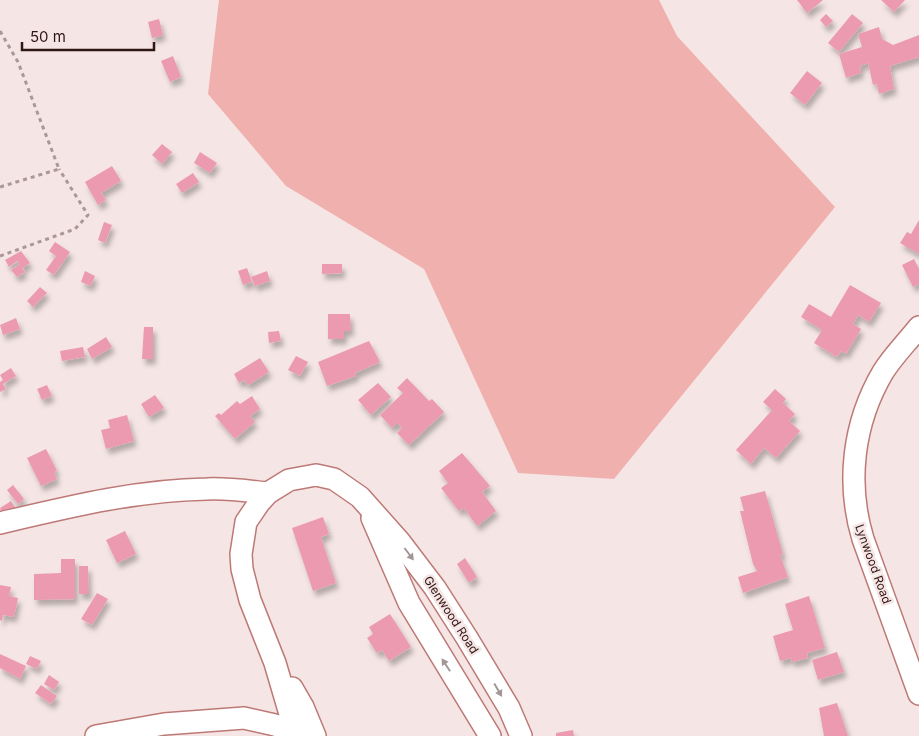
<svg xmlns="http://www.w3.org/2000/svg" width="919" height="736" font-family="Inter,sans-serif">
  <style>
    .green { fill: #f0b1ae }
    .building { fill: #ec9ab0; filter: url(#shadow) }
    .lines { fill: none; stroke-linecap: round; stroke-linejoin: round }
    .minor-casing { stroke: #bd7976; stroke-width: 24 }
    .path { stroke: #ab9797; stroke-width: 3; stroke-dasharray: 4 4; stroke-linecap: butt }
    .minor { stroke: #fff; stroke-width: 21 }
    .oneway { fill: #a29696 }
    .labels { text-anchor: middle; stroke-width: 5; stroke-linejoin: round; paint-order: stroke }
    .street-label { font-size: 12px; fill: #301515; stroke: #f5e6e5 }
  </style>
  <defs>
    <filter id="shadow"><feDropShadow dx="3" dy="5.5" stdDeviation="2.5" flood-color="#0004"/></filter>
  </defs>
  <rect width="100%" height="100%" fill="#f5e6e5"/>
  <!-- green -->
  <polygon class="green" points="219,0 659,0 677,36 835,207 614,479 518,473 424,269 286,186 208,94"/>
  <!-- building -->
  <g class="building">
    <polygon points="797,0 823,0 807,13"/>
    <polygon points="881,0 905,0 894,12"/>
    <polygon points="826,14 833,21 826,27 820,20"/>
    <polygon points="852,14 863,23 839,52 828,43"/>
    <polygon points="159,19 163,35 152,38 148,22"/>
    <polygon points="879,27 882,39 893,45 919,35 919,57 890,66 894,89 879,94 877,84 873,85 868,63 860,66 861,73 846,78 839,54 862,47 858,34"/>
    <polygon points="173,56 181,77 170,82 161,61"/>
    <polygon points="807,71 822,83 805,105 790,93"/>
    <polygon points="162,144 172,152 162,164 152,155"/>
    <polygon points="200,152 217,163 210,173 194,163"/>
    <polygon points="112,166 121,181 101,193 106,200 98,205 85,182"/>
    <polygon points="193,173 199,182 182,193 176,184"/>
    <polygon points="919,220 919,254 900,243 907,232 911,234"/>
    <polygon points="104,222 112,225 105,243 98,240"/>
    <polygon points="55,242 70,252 54,275 46,270 56,256 49,251"/>
    <polygon points="21,251 30,263 22,268 25,272 17,277 11,270 20,264 17,261 9,267 5,260"/>
    <polygon points="914,259 919,269 919,284 913,287 902,265"/>
    <polygon points="322,264 342,264 342,273 322,274"/>
    <polygon points="247,268 252,282 243,285 238,271"/>
    <polygon points="85,271 95,276 91,286 81,282"/>
    <polygon points="267,271 270,281 255,286 251,277"/>
    <polygon points="850,285 881,303 869,322 858,315 853,324 861,329 846,354 841,351 837,357 814,343 822,330 801,317 809,304 831,317"/>
    <polygon points="40,287 47,293 33,307 27,301"/>
    <polygon points="328,314 350,314 351,331 344,331 344,339 328,339"/>
    <polygon points="16,318 20,329 3,335 0,325"/>
    <polygon points="144,327 153,327 153,359 142,359"/>
    <polygon points="279,331 281,341 269,343 268,332"/>
    <polygon points="106,337 112,347 92,359 87,349"/>
    <polygon points="369,341 380,362 355,373 356,376 327,386 318,362"/>
    <polygon points="83,347 85,357 62,361 60,351"/>
    <polygon points="296,356 308,362 300,376 288,370"/>
    <polygon points="260,358 269,372 248,385 244,380 239,383 234,374"/>
    <polygon points="11,368 16,376 3,384 6,389 0,392 0,382 3,380 0,375"/>
    <polygon points="407,378 429,401 432,399 444,412 409,445 397,433 402,428 397,423 392,428 380,415 403,393 397,388"/>
    <polygon points="378,383 391,397 371,415 358,400"/>
    <polygon points="47,385 52,396 42,400 37,389"/>
    <polygon points="775,389 786,399 783,403 795,414 789,421 800,431 776,458 764,448 751,464 736,450 772,410 763,402"/>
    <polygon points="155,395 164,408 149,417 141,404"/>
    <polygon points="252,396 260,409 250,416 255,422 235,439 215,416 219,413 221,415 237,401 240,404"/>
    <polygon points="127,415 134,441 106,449 101,430 110,428 108,420"/>
    <polygon points="46,449 57,471 54,472 57,479 41,486 27,458"/>
    <polygon points="462,453 490,486 482,492 496,511 477,526 464,508 459,511 441,488 448,483 439,471"/>
    <polygon points="13,485 24,499 18,504 7,490"/>
    <polygon points="765,491 783,554 780,555 788,577 743,593 738,577 757,571 753,564 740,511 744,511 740,497"/>
    <polygon points="11,501 15,507 2,515 0,508"/>
    <polygon points="323,517 329,534 321,537 336,583 313,591 292,528"/>
    <polygon points="125,531 136,554 117,563 106,540"/>
    <polygon points="465,558 477,577 469,583 457,564"/>
    <polygon points="61,559 75,559 75,599 34,600 34,574 61,573"/>
    <polygon points="79,566 88,566 89,594 79,594"/>
    <polygon points="0,585 11,587 9,596 18,598 14,617 3,615 2,621 0,620"/>
    <polygon points="97,593 108,599 92,625 81,619"/>
    <polygon points="809,596 825,648 807,653 808,658 792,662 791,658 780,661 773,636 793,630 785,604"/>
    <polygon points="390,614 411,647 389,661 382,650 377,653 367,638 373,634 369,627"/>
    <polygon points="837,652 844,672 818,680 812,660"/>
    <polygon points="0,654 26,666 20,679 0,668"/>
    <polygon points="30,656 41,661 37,669 26,664"/>
    <polygon points="49,675 59,682 54,690 44,684"/>
    <polygon points="41,685 57,696 51,704 35,693"/>
    <polygon points="837,703 848,736 824,736 819,708"/>
    <polygon points="573,730 574,736 556,736 556,733"/>
  </g>
  <g class="lines">
    <defs>
      <g id="minor">
        <path d="M919 327C907 342 893 356 883 372 853 423 846 483 863 539L919 694"/>
        <polyline points="372,518 409,603 490,736"/>
        <path d="M0 523C68 507 137 490 207 489 227 488 248 491 268 493"/>
        <polyline points="292,688 303,707 315,736"/>
        <polyline points="96,736 164,724 244,718 275,725 304,735"/>
        <polyline points="294,736 290,714 275,663 250,600 242,569 241,554 246,522 259,503 268,493 289,480 316,475 334,479 360,497 400,542 435,588 467,638 509,708 521,736"/>
      </g>
    </defs>
    <!-- minor casing -->
    <use href="#minor" class="minor-casing"/>
    <!-- path -->
    <g class="path">
      <polyline points="0,31 18,62 59,169 0,187"/>
      <polyline points="0,256 75,229 88,215 59,169"/>
    </g>
    <!-- minor -->
    <use href="#minor" class="minor"/>
  </g>
  <!-- one-way arrows -->
  <defs><path id="oneway-solid" d="M-6-.8H1V-3.2L6.5 0L1 3.2V.8H-6Z" transform="scale(1.25)"/></defs>
  <g class="oneway">
    <use href="#oneway-solid" transform="translate(409 554) rotate(53)"/>
    <use href="#oneway-solid" transform="translate(446 665) rotate(-123)"/>
    <use href="#oneway-solid" transform="translate(498 690) rotate(60)"/>
  </g>
  <g class="labels">
    <!-- street labels -->
    <g class="street-label">
      <text transform="translate(873 564) rotate(70)" y="4">Lynwood Road</text>
      <text transform="translate(451 615) rotate(57)" y="4">Glenwood Road</text>
    </g>
  </g>
  <!-- scale -->
  <path d="M22 42v8h132v-8" fill="none" stroke="#301515" stroke-width="2.5"/>
  <text x="30" y="42" font-size="15" fill="#301515" stroke="#f5e6e5" stroke-width="4" paint-order="stroke">50 m</text>
</svg>
